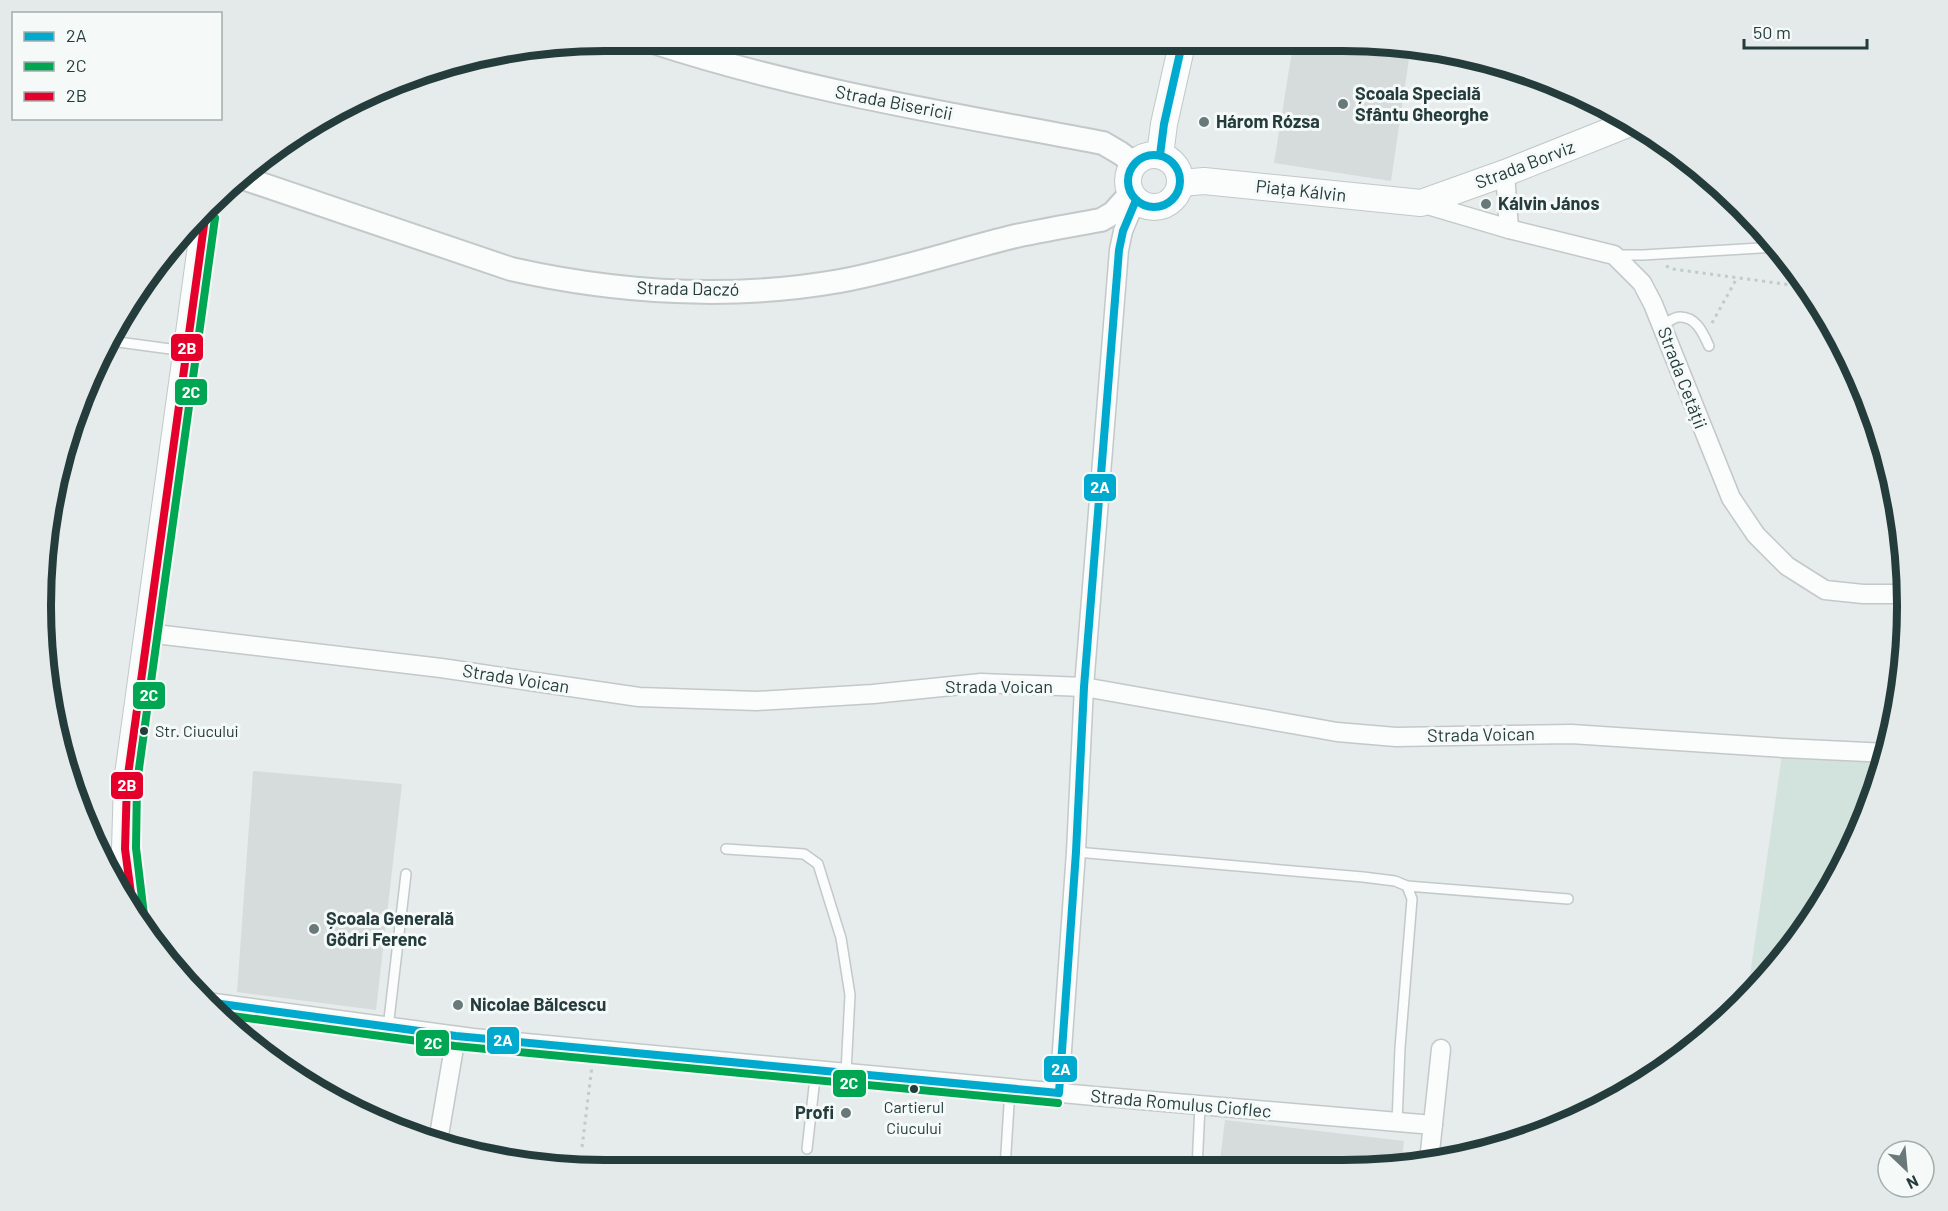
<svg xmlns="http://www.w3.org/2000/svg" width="1948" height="1211" font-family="Barlow,sans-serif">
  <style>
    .built { fill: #d5dcdb }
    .green { fill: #d1e3dc }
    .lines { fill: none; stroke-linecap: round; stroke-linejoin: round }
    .service-casing { stroke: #c3c8c8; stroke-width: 12 }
    .minor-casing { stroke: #c3c8c8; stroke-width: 21 }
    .tertiary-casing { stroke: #c3c8c8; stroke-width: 26 }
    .secondary-casing { stroke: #c2c8c8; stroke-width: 28 }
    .path { stroke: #c2cacb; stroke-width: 3; stroke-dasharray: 3 4.5; stroke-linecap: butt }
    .service { stroke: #fbfcfc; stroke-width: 9 }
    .minor { stroke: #fbfcfc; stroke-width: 18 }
    .tertiary { stroke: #fbfcfc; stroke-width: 22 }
    .secondary { stroke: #fbfcfc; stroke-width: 26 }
    .bus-1-casing { stroke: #f5f9f8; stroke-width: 12 }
    .bus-2-casing { stroke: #f5f9f8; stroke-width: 12 }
    .bus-3-casing { stroke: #f5f9f8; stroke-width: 12 }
    .bus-1 { stroke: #00a9ce; stroke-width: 8 }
    .bus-2 { stroke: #00a651; stroke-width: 8 }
    .bus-3 { stroke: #e4002b; stroke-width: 8 }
    .poi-dot { fill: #69797a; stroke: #f5f9f8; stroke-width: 2 }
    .bus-dot { fill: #253c3d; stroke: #f5f9f8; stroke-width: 2 }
    .labels { text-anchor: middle; stroke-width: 6; stroke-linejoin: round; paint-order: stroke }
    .bus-label { font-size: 16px; fill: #253c3d; stroke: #f5f9f8; text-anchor: start }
    .poi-label { font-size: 18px; font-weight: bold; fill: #253c3d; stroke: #f5f9f8; text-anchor: start }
    .street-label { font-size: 18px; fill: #253c3d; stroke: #f5f9f8 }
    .rim { fill: none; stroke: #253c3d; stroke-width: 8 }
    .line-badge { stroke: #f5f9f8; stroke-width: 2 }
    .badge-label { font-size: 16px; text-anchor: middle; font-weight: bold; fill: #fff }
  </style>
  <rect width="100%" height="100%" fill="#e6ebeb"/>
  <!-- built -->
  <g class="built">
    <polygon points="1293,45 1411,45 1391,181 1274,163"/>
    <polygon points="253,771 402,784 376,1010 237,992"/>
    <polygon points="1225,1120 1404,1141 1401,1166 1380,1169 1219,1169"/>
  </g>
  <!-- green -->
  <polygon class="green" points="1783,748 1888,753 1849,855 1791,949 1747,996"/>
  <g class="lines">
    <defs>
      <g id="service">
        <polyline points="1615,255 1643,255 1777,247"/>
        <path d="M1662 325C1667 323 1674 317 1679 317 1696 316 1703 333 1709 346"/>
        <polyline points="111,341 185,351"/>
        <polyline points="726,849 804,854 818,864 841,938 850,995 846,1072"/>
        <polyline points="1076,852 1363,877 1395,881 1407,886 1412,899 1400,1048 1397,1123"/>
        <polyline points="1407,886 1568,899"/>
        <polyline points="388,1028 406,874"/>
        <polyline points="807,1149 816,1069"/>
        <polyline points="1005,1168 1010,1089"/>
        <polyline points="1197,1168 1200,1106"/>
      </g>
      <g id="minor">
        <polyline points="1505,173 1509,229"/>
        <polyline points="1421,203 1509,229 1614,255 1642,283 1653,304 1731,498 1756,535 1787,566 1825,590 1863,594 1905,594"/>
        <polyline points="147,633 441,668 639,697 757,701 873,694 981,683 1084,687 1337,732 1396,737 1571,734 1783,748 1888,753"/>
        <polyline points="214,1003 473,1038 1094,1096 1433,1125"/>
        <polyline points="1059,1093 1076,852 1084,687 1119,250 1123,231 1136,200"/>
        <polyline points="438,1141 456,1036"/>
        <polyline points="1429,1161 1441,1049"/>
      </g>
      <g id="tertiary">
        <path d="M650 41C798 90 951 114 1103 143L1120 153 1135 164"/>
        <path d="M243 178 511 269C618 293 732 300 840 281 900 270 958 250 1016 236 1044 230 1073 225 1101 220L1113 213 1131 193"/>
      </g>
      <g id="secondary">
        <circle cx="1154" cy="181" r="26"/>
        <polyline points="1160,155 1164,124 1182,44"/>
        <polyline points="1181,183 1204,181 1421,203 1505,173 1628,124"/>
        <polyline points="134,916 125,849 127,782 205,217"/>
      </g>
    </defs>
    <!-- service casing -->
    <use href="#service" class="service-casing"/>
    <!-- minor casing -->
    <use href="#minor" class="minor-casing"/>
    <!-- tertiary casing -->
    <use href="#tertiary" class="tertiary-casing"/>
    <!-- secondary casing -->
    <use href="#secondary" class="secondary-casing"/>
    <!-- path -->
    <g class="path">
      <polyline points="622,41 632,44"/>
      <polyline points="1666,266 1673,269 1806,287"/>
      <polyline points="1712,323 1737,278"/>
      <polyline points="582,1147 592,1066"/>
    </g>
    <!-- service -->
    <use href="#service" class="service"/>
    <!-- minor -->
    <use href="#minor" class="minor"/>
    <!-- tertiary -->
    <use href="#tertiary" class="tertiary"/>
    <!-- secondary -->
    <use href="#secondary" class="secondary"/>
    <defs>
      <g id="bus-1">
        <circle cx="1154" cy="181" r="26"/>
        <polyline points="1160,155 1164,124 1182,44"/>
        <polyline points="214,1003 456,1036 1059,1093 1076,852 1084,687 1119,250 1123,231 1136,200"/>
      </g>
      <g id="bus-2">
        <polyline points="144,915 136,848 137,783 215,218"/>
        <polyline points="225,1015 455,1046 1058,1103"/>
      </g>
      <polyline id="bus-3" points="134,916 125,849 127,782 205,218"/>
    </defs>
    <!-- bus-1 casing -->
    <use href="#bus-1" class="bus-1-casing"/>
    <!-- bus-2 casing -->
    <use href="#bus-2" class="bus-2-casing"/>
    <!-- bus-3 casing -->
    <use href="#bus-3" class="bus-3-casing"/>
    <!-- bus-1 -->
    <use href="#bus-1" class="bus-1"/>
    <!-- bus-2 -->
    <use href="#bus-2" class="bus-2"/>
    <!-- bus-3 -->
    <use href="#bus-3" class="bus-3"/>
  </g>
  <!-- markers -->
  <g class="poi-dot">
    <circle cx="1343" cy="104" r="6"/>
    <circle cx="1204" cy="122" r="6"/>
    <circle cx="1486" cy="204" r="6"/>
    <circle cx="314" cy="929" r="6"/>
    <circle cx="458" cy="1005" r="6"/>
    <circle cx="846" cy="1113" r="6"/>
  </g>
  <g class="bus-dot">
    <circle cx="144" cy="731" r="5"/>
    <circle cx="914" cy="1089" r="5"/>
  </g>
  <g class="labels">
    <!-- bus labels -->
    <g class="bus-label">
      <text x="155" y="737">Str. Ciucului</text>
      <text x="914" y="1113" text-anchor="middle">Cartierul<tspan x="914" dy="21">Ciucului</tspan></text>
    </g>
    <!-- poi labels -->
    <g class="poi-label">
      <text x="1355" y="100">Școala Specială<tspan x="1355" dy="21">Sfântu Gheorghe</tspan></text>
      <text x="1216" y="128">Három Rózsa</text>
      <text x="1498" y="210">Kálvin János</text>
      <text x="326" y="925">Școala Generală<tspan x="326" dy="21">Gödri Ferenc</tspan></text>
      <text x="470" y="1011">Nicolae Bălcescu</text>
      <text x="834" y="1119" text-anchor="end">Profi</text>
    </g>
    <!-- street labels -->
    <g class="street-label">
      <text transform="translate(894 103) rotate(11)" y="6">Strada Bisericii</text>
      <text transform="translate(1525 165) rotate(-21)" y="6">Strada Borviz</text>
      <text transform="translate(1301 191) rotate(6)" y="6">Piața Kálvin</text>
      <text transform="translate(688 289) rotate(1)" y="6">Strada Daczó</text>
      <text transform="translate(1682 378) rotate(69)" y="6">Strada Cetății</text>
      <text transform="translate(516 679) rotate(9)" y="6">Strada Voican</text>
      <text x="999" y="693">Strada Voican</text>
      <text transform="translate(1481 735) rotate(-1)" y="6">Strada Voican</text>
      <text transform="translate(1181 1104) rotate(5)" y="6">Strada Romulus Cioflec</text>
    </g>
  </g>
  <!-- crop -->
  <path d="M0 0H1948V1211H0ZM605 51H1343A554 554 0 0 1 1897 605V606A554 554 0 0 1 1343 1160H605A554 554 0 0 1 51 606V605A554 554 0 0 1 605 51Z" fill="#e4eae9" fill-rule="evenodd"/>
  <path class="rim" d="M605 51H1343A554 554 0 0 1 1897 605V606A554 554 0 0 1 1343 1160H605A554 554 0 0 1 51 606V605A554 554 0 0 1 605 51Z"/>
  <g class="line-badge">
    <rect x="170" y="333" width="34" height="29" rx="6" fill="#e4002b"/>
    <rect x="174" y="378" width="34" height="28" rx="6" fill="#00a651"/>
    <rect x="1083" y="473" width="34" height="29" rx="6" fill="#00a9ce"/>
    <rect x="132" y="681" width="34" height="29" rx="6" fill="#00a651"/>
    <rect x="110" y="771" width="34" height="29" rx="6" fill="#e4002b"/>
    <rect x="486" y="1026" width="34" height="29" rx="6" fill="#00a9ce"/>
    <rect x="415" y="1029" width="35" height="28" rx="6" fill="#00a651"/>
    <rect x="1043" y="1055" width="35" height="28" rx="6" fill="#00a9ce"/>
    <rect x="832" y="1069" width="35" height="29" rx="6" fill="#00a651"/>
  </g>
  <g class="badge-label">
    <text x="187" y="354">2B</text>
    <text x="191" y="398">2C</text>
    <text x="1100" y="493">2A</text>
    <text x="149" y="701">2C</text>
    <text x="127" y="791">2B</text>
    <text x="503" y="1046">2A</text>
    <text x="433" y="1049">2C</text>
    <text x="1061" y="1075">2A</text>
    <text x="849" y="1089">2C</text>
  </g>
  <!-- legend -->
  <rect x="12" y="12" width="210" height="108" fill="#f5f9f8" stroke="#a2adad" stroke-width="1.5"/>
  <rect x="24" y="32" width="30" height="9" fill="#00a9ce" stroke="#a2adad" stroke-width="1.5"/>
  <text x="66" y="42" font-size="18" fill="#253c3d">2A</text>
  <rect x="24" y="62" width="30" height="9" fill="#00a651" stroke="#a2adad" stroke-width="1.5"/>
  <text x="66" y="72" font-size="18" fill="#253c3d">2C</text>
  <rect x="24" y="92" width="30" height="9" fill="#e4002b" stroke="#a2adad" stroke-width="1.5"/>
  <text x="66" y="102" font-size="18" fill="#253c3d">2B</text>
  <!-- north arrow -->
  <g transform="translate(1906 1169) rotate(154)"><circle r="28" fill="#f5f9f8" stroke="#a2adad" stroke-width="1.5"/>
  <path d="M0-4.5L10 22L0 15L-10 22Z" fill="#69797a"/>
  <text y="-9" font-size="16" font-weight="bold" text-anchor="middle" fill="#253c3d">N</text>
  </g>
  <!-- scale -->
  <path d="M1744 39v9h123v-9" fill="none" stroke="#253c3d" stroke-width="3"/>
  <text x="1753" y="39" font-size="18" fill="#253c3d" stroke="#f5f9f8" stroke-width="4.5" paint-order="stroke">50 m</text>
</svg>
